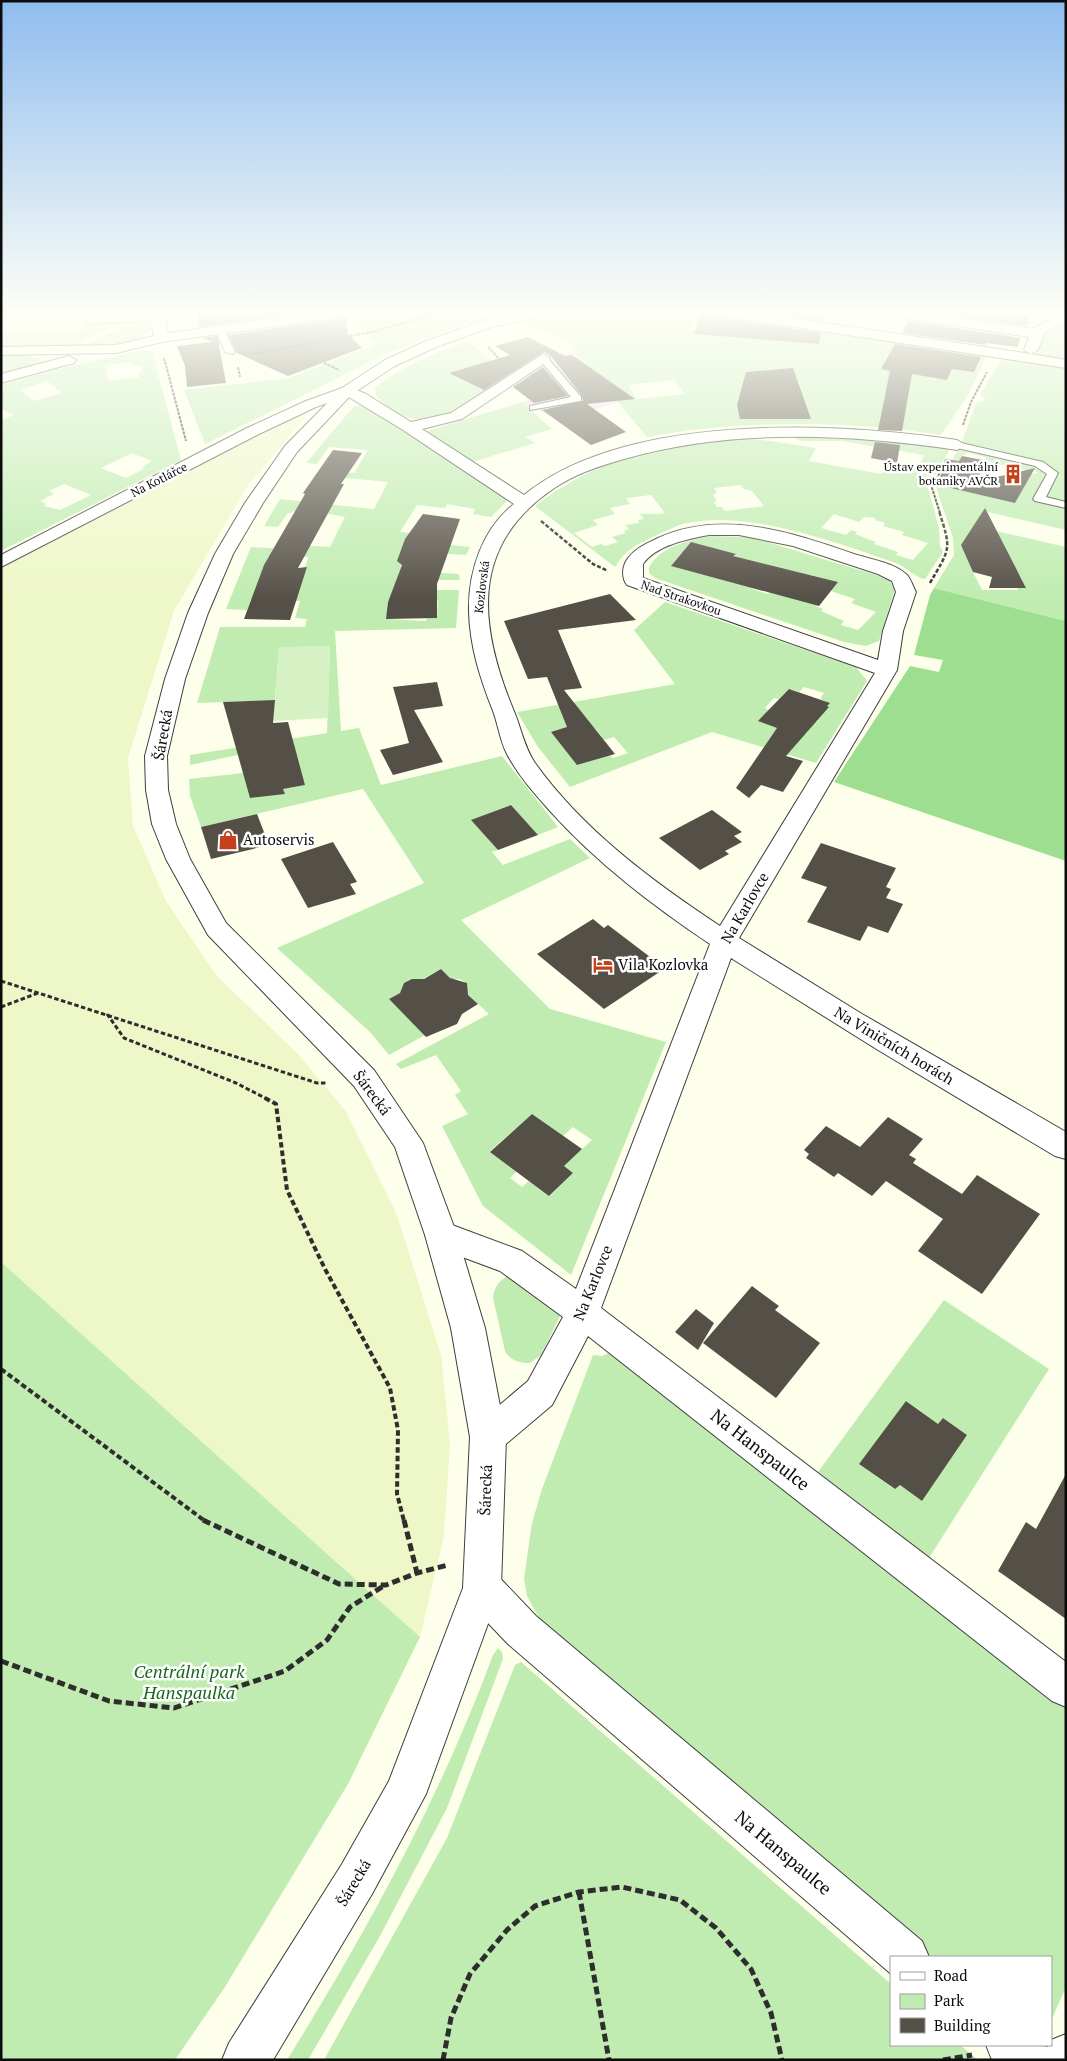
<svg xmlns="http://www.w3.org/2000/svg" width="1067" height="2061" font-family="'PT Serif',serif">
  <style>
    .industrial { fill: #ebdfe9 }
    .farmland { fill: #eef7c8 }
    .green { fill: #c0ecb1; fill-rule: evenodd }
    .forest { fill: #9dde90 }
    .pitch { fill: #d6f2c4 }
    .building { fill: #555047 }
    .lines { fill: none; stroke-linecap: round; stroke-linejoin: round }
    .service-casing { stroke: #3f3f3f; stroke-width: 2 }
    .pedestrian-casing { stroke: #3f3f3f; stroke-width: 3 }
    .minor-casing { stroke: #3f3f3f; stroke-width: 2 }
    .tertiary-casing { stroke: #3f3f3f; stroke-width: 2 }
    .path-far4 { stroke: #2e2e2e; stroke-width: 2; stroke-dasharray: 3 1; stroke-linecap: butt }
    .path-far3 { stroke: #2e2e2e; stroke-width: 2.5; stroke-dasharray: 4 2; stroke-linecap: butt }
    .path-far2 { stroke: #2e2e2e; stroke-width: 3; stroke-dasharray: 4.5 2.5; stroke-linecap: butt }
    .path-far1 { stroke: #2e2e2e; stroke-width: 4; stroke-dasharray: 5.5 3; stroke-linecap: butt }
    .path { stroke: #2e2e2e; stroke-width: 5; stroke-dasharray: 8 4; stroke-linecap: butt }
    .service { fill: #fff; fill-rule: evenodd }
    .pedestrian { fill: #fff; fill-rule: evenodd }
    .minor { fill: #fff; fill-rule: evenodd }
    .tertiary { fill: #fff; fill-rule: evenodd }
    .labels { text-anchor: middle; stroke-width: 5; stroke-linejoin: round; paint-order: stroke }
    .far-poi-label { font-size: 12px; fill: #0c0c0c; stroke: #fff; text-anchor: end }
    .far-street-label { font-size: 12px; fill: #0c0c0c; stroke: #fff }
    .street-label { font-size: 15px; fill: #0c0c0c; stroke: #fff }
    .poi-label { font-size: 15px; fill: #0c0c0c; stroke: #fff; text-anchor: start }
    .near-street-label { font-size: 18px; fill: #0c0c0c; stroke: #fff }
    .near-park-label { font-size: 18px; font-style: italic; fill: #18671d; stroke: #fff }
  </style>
  <rect width="100%" height="100%" fill="#fdffea"/>
  <!-- industrial -->
  <polygon class="industrial" points="575,350 619,402 582,413 532,411 522,402 542,396 534,380 527,374 541,369 536,359"/>
  <!-- farmland -->
  <polygon class="farmland" points="299,415 307,415 246,488 174,611 128,758 133,826 166,901 216,975 298,1054 345,1110 397,1215 441,1355 450,1444 444,1536 420,1637 1,1262 1,565"/>
  <!-- green -->
  <g class="green">
    <polygon points="1,311 136,311 140,315 89,317 92,312"/>
    <polygon points="391,311 512,311 444,331 386,354 205,444 184,390 289,378 375,345 354,318"/>
    <path d="M592 311 688 314 694 316 769 324 986 357 968 395 941 435C846 420 741 420 647 437L568 342 524 324ZM695 319 738 322 718 330 717 336 694 335 695 331 692 330ZM674 380 685 394 637 399 628 385Z"/>
    <polygon points="119,323 73,347 1,348 1,331 82,330 86,324"/>
    <path d="M149 323V331C129 347 105 346 81 347L129 324Z"/>
    <polygon points="1066,323 1066,359 1035,354 1042,336"/>
    <path d="M468 341 509 377C481 395 432 435 397 413 390 409 383 402 376 396L375 388C401 366 437 353 468 341Z"/>
    <path d="M143 350 152 351 181 460 1 551V420L14 415 1 409V385L58 369ZM131 362 133 366H142L143 371 138 372 140 377 108 381 105 365ZM47 381 62 393 34 401 20 390ZM132 453 152 461 142 467 145 468 126 478 101 468ZM64 484 91 495 60 510 44 506 46 504 40 501 54 494 49 491Z"/>
    <polygon points="1,355 27,355 41,359 41,363 1,375"/>
    <path d="M1001 360 1066 369V530L984 511 974 526 1066 547V621L934 588 954 555 953 538 936 487 961 445 976 403 986 400 980 395ZM967 453 986 457 985 460 987 462 1025 470 1033 469 1038 473 1031 474 1020 494 999 490 1003 481 988 478 990 474 956 467 962 456ZM973 572 1021 577 1026 588H1017L1018 590H982Z"/>
    <polygon points="522,402 552,429 525,437 535,443 472,462 427,431"/>
    <path d="M365 405 508 500 491 517 473 514 475 509 447 504 445 508 417 505 400 532 418 534 414 541 470 547 466 555 448 554V552L402 563 400 570 459 574 460 580H437V590H459L456 628 335 631 341 731 359 728 381 785 502 756 558 827 538 835 511 805 472 820 498 850 492 852 503 865 570 839 590 858 461 920 550 1009 666 1042 571 1275 483 1206 442 1126 468 1114 455 1095 461 1091 436 1055 401 1069 396 1064 489 1014 466 993V983L460 979H451L441 969 421 980 404 983 403 991 389 999 425 1035 389 1055 370 1032 277 948 424 883 363 789 201 827 190 796 189 779 243 773 285 793 283 789 305 785 297 755 283 757 271 748 190 765V755L327 733 330 646 279 648 275 700 197 703 220 627H305L307 619 295 618 300 601 251 599 247 610 226 609 251 547 292 549 294 545 330 547 345 517 302 509 287 514 278 527 264 526 280 499 374 509 388 482 315 475 321 469 354 473 368 450 329 447 317 464 306 463 354 406ZM269 556 308 557V558L305 567 285 579 259 578ZM402 599H436L438 601 437 618H427L426 621 387 619 388 600ZM532 1114 563 1136 573 1127 592 1140 564 1166 573 1173 550 1196 529 1181 522 1187 510 1178 517 1171 490 1151Z"/>
    <path d="M788 436H847L943 446 949 451 928 487 939 528 940 546 943 552 925 579C916 578 906 567 896 563 837 543 750 510 688 523 676 525 664 532 653 537 637 544 624 551 615 567L535 506C594 460 670 438 745 439 768 439 793 445 816 448L809 461 882 474 889 461 919 467 924 455 841 441H801ZM740 485 744 489 752 491 764 506 725 511 722 507H717L714 502 717 501 713 495 717 493 714 488ZM651 495 665 513C654 515 650 513 640 514L644 519 638 520 639 523 625 525 629 529 623 531 626 533 612 537 618 542 605 546 601 544 592 547 574 533 598 525 593 520 615 514 610 508 630 504 626 498ZM834 514 859 522 864 517 876 518 875 520 885 523 883 526 904 532 902 535 928 543 913 560 896 555 898 552 874 544 876 542 855 534 857 532 851 530 846 535 821 528Z"/>
    <path d="M709 536 750 537 876 575 889 580 895 589 879 641 866 646 844 642 655 578 649 573V567C662 546 687 541 709 536ZM687 547 735 554 733 556 739 558 807 579 811 575 837 582 831 591 855 599 851 603 876 612 858 630 841 625 844 621 821 611 823 609 816 606 824 598 773 589 768 594 752 589 754 586 672 565Z"/>
    <path d="M665 602 856 667 867 681 816 763 712 732 570 787 538 747 517 712 675 684 634 630ZM804 687 824 693 820 699 829 703 827 706 829 708 818 716V721L813 723 806 734 803 733 799 736 759 721 769 710 765 708 774 698 779 699 789 689 799 692ZM570 727 576 733 595 728 604 740 614 737 628 753 613 758 610 755 578 765 551 732Z"/>
    <polygon points="1,1262 420,1637 348,1784 225,1987 175,2060 1,2060"/>
    <path d="M510 1276 559 1312 560 1316 541 1355 530 1363C520 1363 510 1361 505 1351L493 1298C494 1287 500 1278 510 1276Z"/>
    <path d="M944 1300 1049 1369 929 1558 818 1472ZM907 1401 938 1424 943 1418 967 1435 922 1501 900 1485 894 1489 859 1464Z"/>
    <polygon points="611,1352 1066,1706 1066,1987 1051,2021 1051,1957 932,1957 537,1624 539,1618 527,1596 524,1579 532,1523 542,1489 593,1355 602,1356"/>
    <path d="M498 1648 502 1652 503 1659 447 1808 380 1936 308 2060H287C367 1931 440 1798 493 1655Z"/>
    <polygon points="521,1662 891,1984 891,2045 960,2045 978,2060 324,2060 447,1838 515,1665"/>
  </g>
  <!-- forest -->
  <polygon class="forest" points="934,588 1066,621 1066,861 834,782 910,666 939,672 943,660 914,655 930,595"/>
  <!-- pitch -->
  <polygon class="pitch" points="330,646 328,718 273,721 279,647"/>
  <!-- building -->
  <g class="building">
    <polygon points="197,311 310,311 199,327"/>
    <polygon points="701,311 707,311 716,317 821,333 819,344 694,334"/>
    <polygon points="759,311 825,311 823,321"/>
    <polygon points="926,311 1032,311 1026,326"/>
    <polygon points="347,318 347,333 362,348 288,376 237,353 228,335"/>
    <polygon points="908,321 1021,338 1017,347 987,343 986,345 902,333"/>
    <polygon points="217,336 220,346 219,345 226,383 187,387 185,366 177,346 212,342 203,338"/>
    <polygon points="528,337 565,356 572,355 635,399 587,404 626,432 591,445 542,410 583,401 582,396 551,356 544,352 484,390 449,373 510,355 495,346"/>
    <polygon points="895,344 981,357 974,372 952,369 947,380 912,374 902,431 878,430 890,371 881,369"/>
    <polygon points="543,367 568,396 534,403 513,387"/>
    <polygon points="793,368 811,419 740,419 737,405 746,372"/>
    <polygon points="875,442 900,445 897,463 871,458"/>
    <polygon points="333,450 362,453 341,484 344,484 298,568 307,567 290,620 244,619 264,565 305,494 303,493"/>
    <polygon points="962,456 988,461 975,482 1035,468 1015,503 938,485 945,459 959,461"/>
    <polygon points="985,508 1002,541 1026,588 989,588 992,577 973,572 961,545"/>
    <polygon points="423,514 460,519 437,584 437,618 386,619 388,602 402,565 397,561 405,539"/>
    <polygon points="691,542 736,554 733,556 838,582 819,606 671,566"/>
    <polygon points="610,594 636,620 558,630 582,688 564,690 615,754 577,765 551,732 567,727 547,677 528,679 504,621"/>
    <polygon points="437,682 443,706 414,710 443,762 393,775 380,750 409,743 393,687"/>
    <polygon points="789,689 830,703 827,706 829,707 786,756 803,761 783,792 761,785 749,798 736,788 777,728 758,721"/>
    <polygon points="275,700 273,723 288,722 305,785 283,789 285,794 250,798 223,702"/>
    <polygon points="511,805 538,835 498,850 471,820"/>
    <polygon points="712,810 742,832 734,836 742,842 725,851 729,854 700,870 659,838"/>
    <polygon points="257,814 269,845 211,859 201,827"/>
    <polygon points="333,842 357,882 350,884 356,894 308,908 281,859"/>
    <polygon points="821,843 896,868 886,887 891,889 886,898 903,904 888,933 868,926 860,941 807,922 827,887 801,878"/>
    <polygon points="593,919 604,928 608,925 658,963 654,966 661,971 604,1009 537,954"/>
    <polygon points="441,969 450,978 467,983 468,995 478,1004 462,1014 457,1024 426,1037 389,999 400,993 404,983 412,979 424,979"/>
    <polygon points="532,1114 582,1149 564,1166 573,1173 549,1196 490,1152"/>
    <polygon points="888,1117 923,1139 909,1155 916,1159 913,1163 962,1194 977,1175 1040,1214 982,1294 918,1251 943,1219 886,1181 872,1196 838,1173 834,1177 806,1158 809,1154 804,1150 826,1126 860,1147"/>
    <polygon points="752,1286 779,1306 775,1310 820,1343 776,1398 703,1343"/>
    <polygon points="696,1309 714,1323 698,1350 675,1332"/>
    <polygon points="906,1401 938,1424 943,1418 967,1435 922,1501 900,1485 895,1489 859,1464"/>
    <polygon points="1066,1474 1066,1619 998,1571 1026,1522 1036,1529"/>
  </g>
  <g class="lines">
    <defs>
      <g id="service">
        <polygon points="158,316 161,317 161,321 88,323 84,320 88,317"/>
        <polygon points="217,328 224,330 235,352 233,354 225,352 216,330"/>
        <polygon points="540,356 546,356 581,397 581,401 530,410 530,406 571,397 540,360"/>
        <polygon points="957,442 1043,462 1058,473 1046,497 1066,502 1066,508 1035,501 1033,499 1047,474 1035,466 953,447 952,445"/>
      </g>
      <path id="pedestrian" d="M134 311H148L165 319 158 323C149 321 140 319 134 311Z"/>
      <g id="minor">
        <polygon points="149,311 163,311 168,333 325,311 363,311 356,315 162,342 116,353 1,355 1,347 116,345 154,336"/>
        <polygon points="709,311 745,311 1031,354 1024,350 1029,337 883,315 876,311 912,311 1033,329 1066,311 1066,321 1045,332 1038,350 1031,354 1066,360 1066,368 716,315"/>
        <path d="M543 354 550 358 548 361 462 419 422 429 524 495C626 412 834 422 957 440L965 445 957 450C848 434 732 428 624 459 600 466 574 474 553 489 469 546 479 626 513 709 521 727 524 747 535 763 583 830 652 881 720 926L875 673 627 585C621 577 622 565 629 557 636 548 648 543 658 538 722 509 791 532 854 554 870 559 895 563 907 575 911 579 913 587 916 592L903 631 897 670 739 938 862 1014 1066 1132V1159L1055 1156 878 1050 731 958 601 1308 1066 1662V1707L1052 1701 588 1336 552 1405 500 1449 488 1454 476 1449 470 1437 476 1425 528 1381 563 1317 500 1271 430 1245 425 1235 430 1225 441 1221 452 1225 522 1251 576 1289 710 944C652 905 597 863 550 811 534 793 518 775 507 754 500 741 498 724 493 711 480 678 470 647 469 612 468 572 482 529 514 504L403 430 347 396 316 407 259 434 1 567V555L247 428 306 401 342 388 347 386 366 394 411 422 451 413ZM709 535H739L793 546 878 574 892 581 896 592 883 631 878 660 643 578V564C656 545 688 539 709 535Z"/>
        <polygon points="69,356 76,360 74,363 1,383 1,374"/>
        <polygon points="482,1569 496,1574 536,1616 922,1941 929,1957 891,1957 890,1973 508,1644 468,1602 463,1588 468,1574"/>
        <polygon points="1066,2034 1066,2060 992,2060 986,2045 1045,2045 1046,2047 1051,2045 1051,2040"/>
      </g>
      <polygon id="tertiary" points="526,311 552,311 550,314 492,327 436,347 395,366 352,394 297,452 263,503 233,554 208,613 185,679 167,756 168,790 176,824 190,859 226,923 374,1070 423,1143 457,1235 485,1328 506,1437 501,1588 426,1794 372,1894 273,2060 222,2060 229,2043 342,1864 389,1781 463,1588 470,1437 451,1328 425,1235 395,1147 354,1086 208,935 166,859 152,824 146,790 145,756 165,679 188,613 215,554 245,503 285,446 342,388 385,360 426,341 483,321"/>
    </defs>
    <!-- service casing -->
    <use href="#service" class="service-casing"/>
    <!-- pedestrian casing -->
    <use href="#pedestrian" class="pedestrian-casing"/>
    <!-- minor casing -->
    <use href="#minor" class="minor-casing"/>
    <!-- tertiary casing -->
    <use href="#tertiary" class="tertiary-casing"/>
    <!-- path-far4 -->
    <g class="path-far4">
      <polyline points="377,313 389,311"/>
      <polyline points="488,347 502,362"/>
      <polyline points="251,354 372,332 431,315"/>
      <polyline points="164,358 186,441"/>
      <polyline points="324,363 339,370"/>
      <polyline points="238,367 240,377"/>
      <polyline points="963,425 971,402 987,372"/>
      <polyline points="940,513 932,488 944,464"/>
    </g>
    <!-- path-far3 -->
    <g class="path-far3">
      <polyline points="541,521 593,564 608,571"/>
      <path d="M930 583C950 548 952 551 939 511"/>
    </g>
    <!-- path-far2 -->
    <g class="path-far2">
      <polyline points="1,981 317,1083 327,1083"/>
      <polyline points="1,1007 38,993"/>
      <polyline points="107,1014 124,1038 236,1083 267,1099"/>
    </g>
    <!-- path-far1 -->
    <g class="path-far1">
      <polyline points="265,1098 276,1104 287,1190 325,1269 390,1388 398,1430 397,1494 404,1521"/>
      <polyline points="1,1369 205,1521"/>
    </g>
    <!-- path -->
    <g class="path">
      <polyline points="203,1520 339,1584 386,1585 417,1573 448,1565"/>
      <polyline points="404,1520 417,1573"/>
      <polyline points="1,1661 109,1701 174,1708 285,1671 327,1640 350,1607 385,1585"/>
      <polyline points="579,1892 609,2060"/>
      <polyline points="443,2060 451,2018 470,1974 507,1930 535,1906 579,1892 622,1887 680,1900 716,1928 751,1969 771,2013 782,2060"/>
      <polyline points="943,2060 972,2055"/>
    </g>
    <!-- service -->
    <use href="#service" class="service"/>
    <!-- pedestrian -->
    <use href="#pedestrian" class="pedestrian"/>
    <!-- minor -->
    <use href="#minor" class="minor"/>
    <!-- tertiary -->
    <use href="#tertiary" class="tertiary"/>
  </g>
  <!-- sky -->
  <linearGradient id="sky" x2="0" y2="1"><stop stop-color="#8fbcef"/><stop offset="0.52" stop-color="#fefff6"/><stop offset="1" stop-color="#fefff6" stop-opacity="0"/></linearGradient>
  <rect width="1067" height="600" fill="url(#sky)"/>
  <!-- icons -->
  <defs>
    <symbol id="building-bare" viewBox="-9 -9 18 18"><path d="M-4-6H4V6H1V3H-1V6H-4ZM-2.5-4.3h1.7v1.8h-1.7ZM.8-4.3h1.7v1.8H.8ZM-2.5-1h1.7V.8h-1.7ZM.8-1h1.7V.8H.8Z" fill="#c4411b" stroke="#fff" stroke-width="2.5" paint-order="stroke"/></symbol>
    <symbol id="shop-bare" viewBox="-9 -9 18 18"><path d="M-5-2.5h2.3a2.7 3.5 0 0 1 5.4 0H5L5.5 6h-11ZM-1.5-2.5h3a1.5 2.3 0 0 0-3 0Z" fill="#c4411b" stroke="#fff" stroke-width="2.5" paint-order="stroke"/></symbol>
    <symbol id="hotel-bare" viewBox="-9 -9 18 18"><path d="M-6-4.5h1.5V1H6V5H4.5V3h-9V5H-6ZM-4 0a1.8 1.8 0 1 1 3.6 0ZM.5 0V-2.5h3Q6-2.5 6 0Z" fill="#c4411b" stroke="#fff" stroke-width="2.5" paint-order="stroke"/></symbol>
  </defs>
  <g fill-rule="evenodd">
    <use href="#building-bare" x="999" y="460" width="28" height="28"/>
    <use href="#shop-bare" x="214" y="826" width="28" height="28"/>
    <use href="#hotel-bare" x="589" y="951" width="28" height="28"/>
  </g>
  <g class="labels">
    <!-- far-poi labels -->
    <g class="far-poi-label">
      <text x="998" y="471">Ústav experimentální<tspan x="998" dy="14">botaniky AVČR</tspan></text>
    </g>
    <!-- far-street labels -->
    <g class="far-street-label">
      <text transform="translate(159 480) rotate(-27)" y="4">Na Kotlářce</text>
      <text transform="translate(482 587) rotate(-83)" y="4">Kozlovská</text>
      <text transform="translate(681 598) rotate(19)" y="4">Nad Strakovkou</text>
    </g>
    <!-- street labels -->
    <g class="street-label">
      <text transform="translate(163 735) rotate(-80)" y="5">Šárecká</text>
      <text transform="translate(745 908) rotate(-60)" y="5">Na Karlovce</text>
      <text transform="translate(894 1046) rotate(31)" y="5">Na Viničních horách</text>
      <text transform="translate(372 1093) rotate(53)" y="5">Šárecká</text>
      <text transform="translate(593 1283) rotate(-68)" y="5">Na Karlovce</text>
      <text transform="translate(486 1490) rotate(-88)" y="5">Šárecká</text>
      <text transform="translate(354 1883) rotate(-59)" y="5">Šárecká</text>
    </g>
    <!-- poi labels -->
    <g class="poi-label">
      <text x="243" y="845">Autoservis</text>
      <text x="618" y="970">Vila Kozlovka</text>
    </g>
    <!-- near-street labels -->
    <g class="near-street-label">
      <text transform="translate(760 1450) rotate(38)" y="6">Na Hanspaulce</text>
      <text transform="translate(783 1853) rotate(40)" y="6">Na Hanspaulce</text>
    </g>
    <!-- near-park labels -->
    <g class="near-park-label">
      <text x="189" y="1678">Centrální park<tspan x="189" dy="21">Hanspaulka</tspan></text>
    </g>
  </g>
  <!-- border -->
  <rect width="1067" height="2061" fill="none" stroke="#0c0c0c" stroke-width="5"/>
  <!-- legend -->
  <rect x="890" y="1956" width="162" height="90" fill="#ffffff" stroke="#9e9e9e"/>
  <rect x="900" y="1972" width="25" height="8" fill="#ffffff" stroke="#9e9e9e"/>
  <text x="934" y="1981" font-size="15" fill="#0c0c0c">Road</text>
  <rect x="900" y="1994" width="25" height="15" fill="#c0ecb1" stroke="#9e9e9e"/>
  <text x="934" y="2006" font-size="15" fill="#0c0c0c">Park</text>
  <rect x="900" y="2018" width="25" height="15" fill="#555047" stroke="#9e9e9e"/>
  <text x="934" y="2031" font-size="15" fill="#0c0c0c">Building</text>
</svg>
